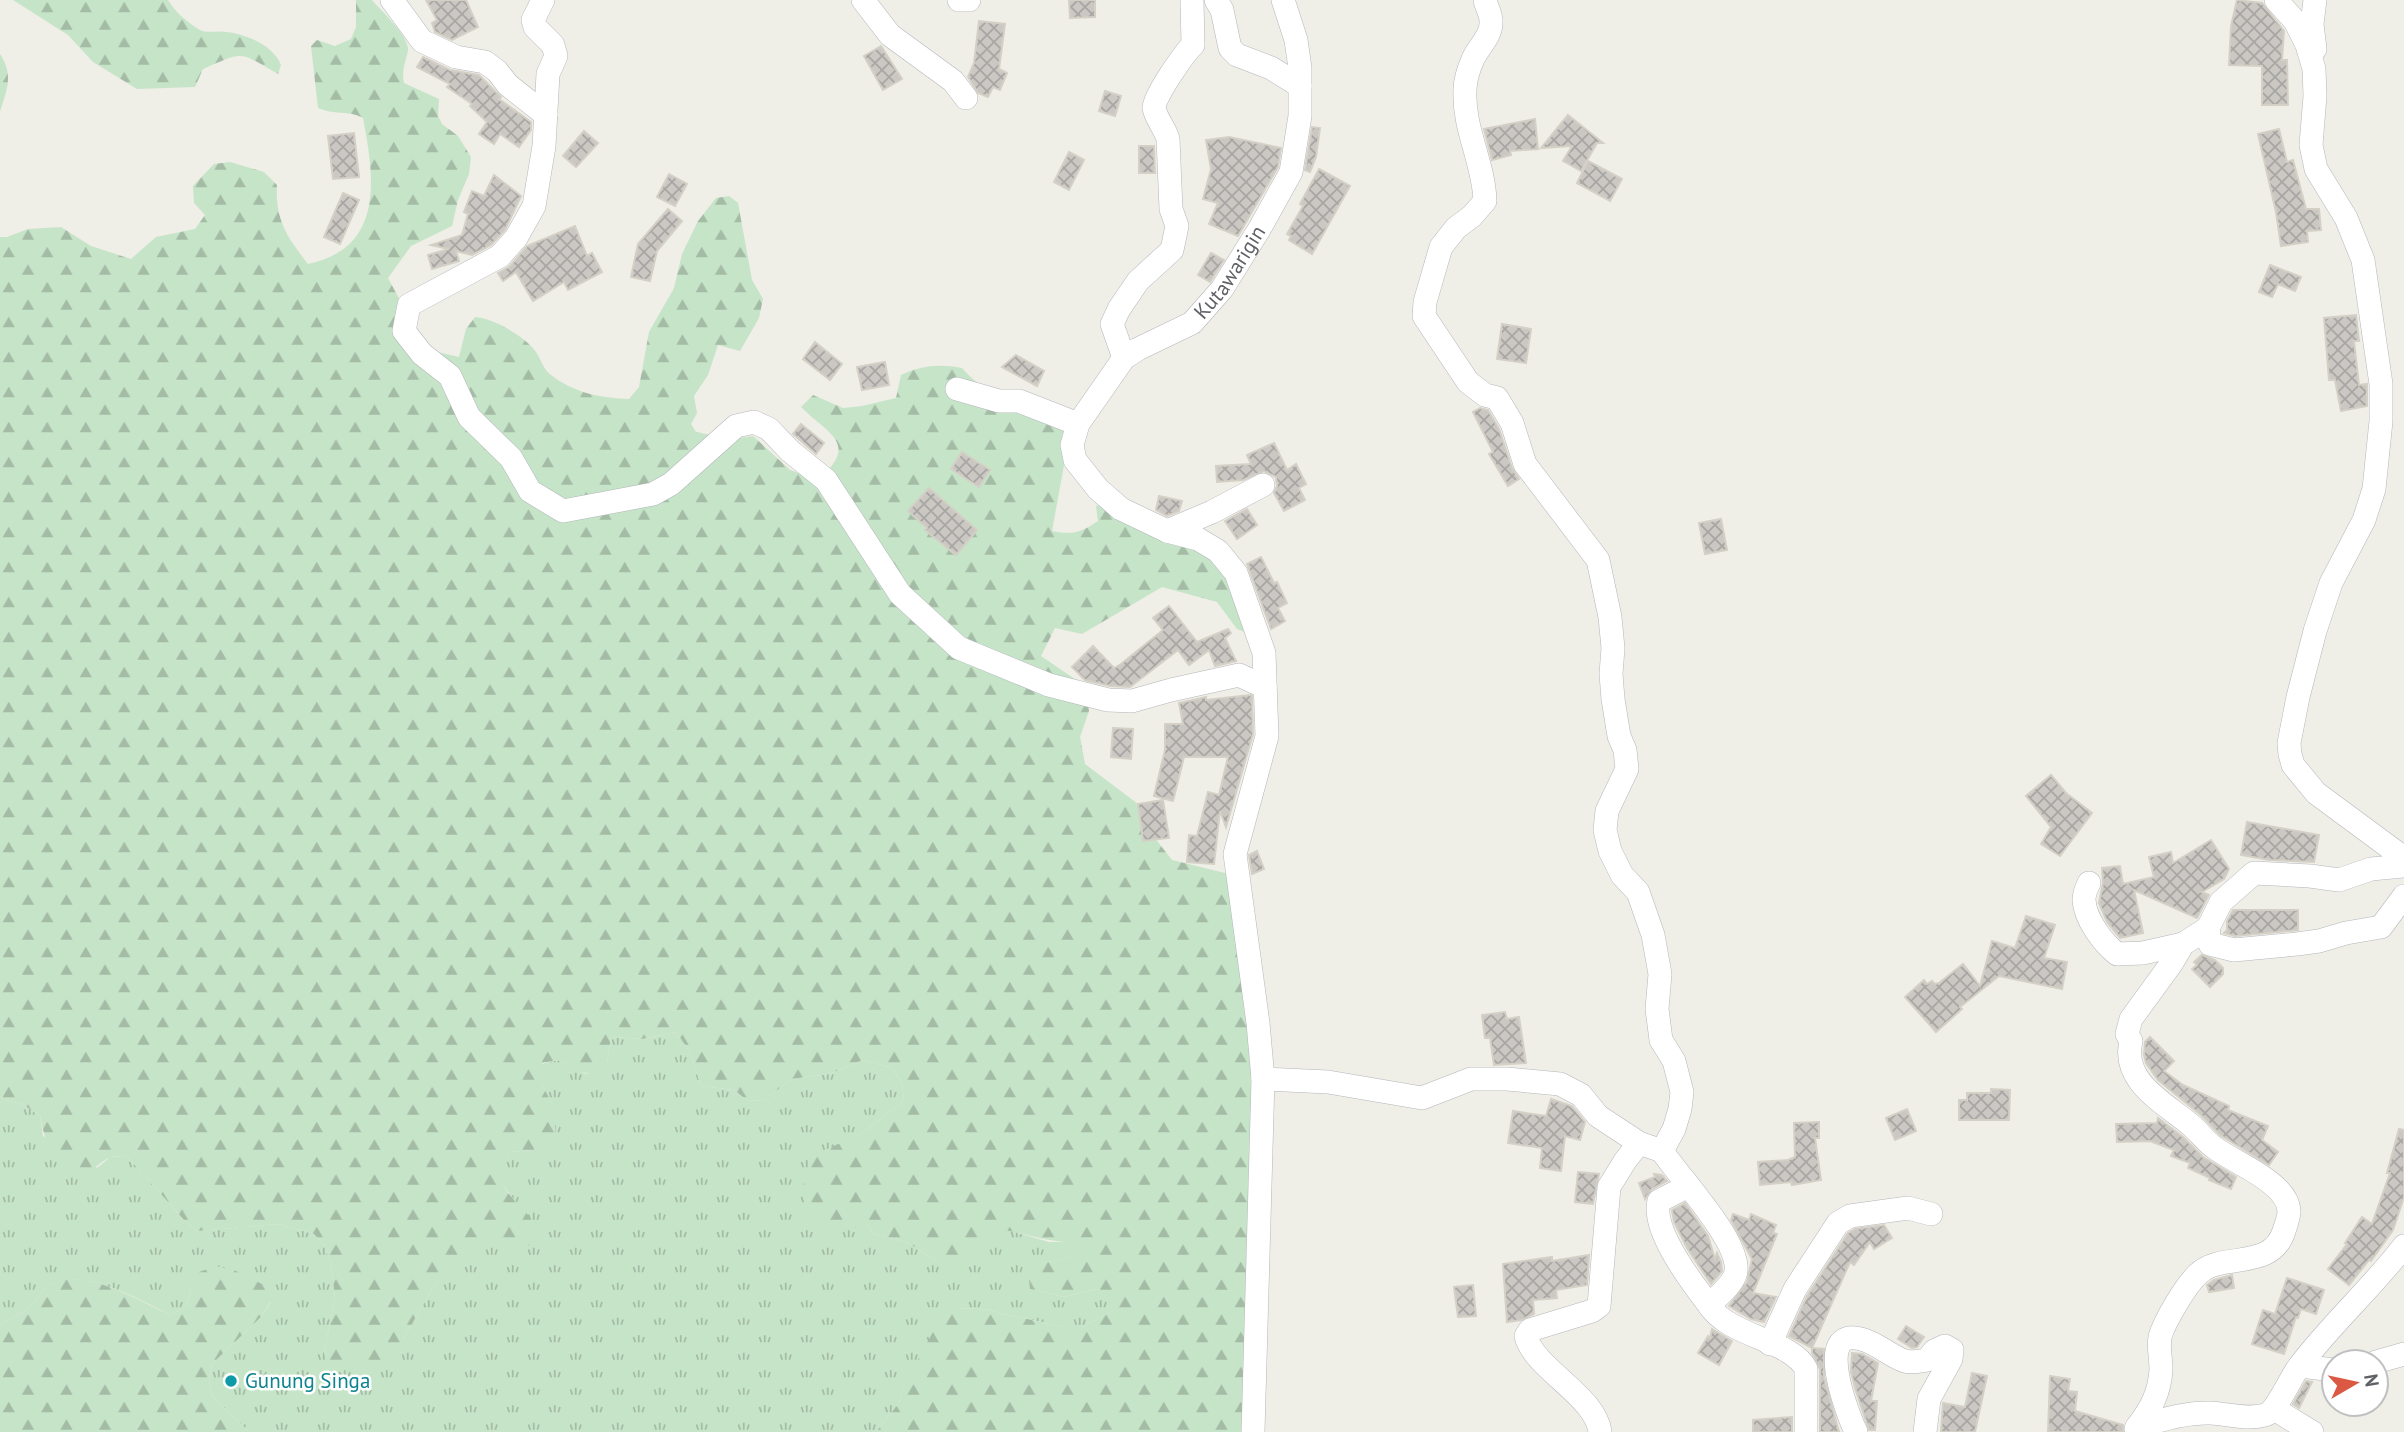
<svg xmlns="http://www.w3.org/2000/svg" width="2404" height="1432" font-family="'PT Sans',sans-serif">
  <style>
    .grass { fill: url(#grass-tufts) }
    .forest { fill: url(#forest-firs) }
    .building { fill: url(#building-cross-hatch); stroke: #d4d0c6; stroke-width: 2 }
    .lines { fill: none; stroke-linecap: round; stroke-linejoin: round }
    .minor-casing { stroke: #b4b6bb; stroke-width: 24 }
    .minor { stroke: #fff; stroke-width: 23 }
    .culture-dot { fill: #0f9aa8; stroke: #fff; stroke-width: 2.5 }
    .labels { text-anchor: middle; stroke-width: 5; stroke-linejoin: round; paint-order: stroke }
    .street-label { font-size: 21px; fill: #5f6166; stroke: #fff }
    .culture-label { font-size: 21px; fill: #0d838f; stroke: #fff; text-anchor: start }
  </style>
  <defs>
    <pattern id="grass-tufts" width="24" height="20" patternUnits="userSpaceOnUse" patternTransform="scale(1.75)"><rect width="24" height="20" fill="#c6e4c8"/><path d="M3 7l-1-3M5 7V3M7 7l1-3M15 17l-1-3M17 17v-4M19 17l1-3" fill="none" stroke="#a4bca6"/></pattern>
    <pattern id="forest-firs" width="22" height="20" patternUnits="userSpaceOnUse" patternTransform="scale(1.75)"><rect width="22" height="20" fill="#c6e4c8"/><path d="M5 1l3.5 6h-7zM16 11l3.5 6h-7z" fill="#a4bca6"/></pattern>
    <pattern id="building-cross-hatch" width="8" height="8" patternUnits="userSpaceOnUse" patternTransform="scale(1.75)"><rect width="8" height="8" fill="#cbc8c4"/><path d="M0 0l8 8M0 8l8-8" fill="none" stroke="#a8a6a3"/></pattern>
  </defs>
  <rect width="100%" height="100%" fill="#efeee7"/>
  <!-- grass -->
  <path class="grass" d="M676 1032 690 1052 701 1086 734 1090 748 1101 765 1100 791 1079 829 1074 863 1060 892 1068 902 1083 904 1101 862 1133 812 1157 867 1224 873 1234 907 1242 938 1262 988 1229H1005L1049 1242H1066L1077 1256 1043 1263 1029 1272 1030 1289 1064 1297 1097 1289 1113 1292V1311L1081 1327H1063L978 1308 954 1309 904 1385 899 1403 876 1432H249L213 1397 209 1381 212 1364 261 1317 271 1302 191 1287 187 1305 171 1315C138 1300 80 1263 46 1288 40 1293 37 1300 32 1305 23 1314 11 1319 0 1325V1096L5 1100 22 1104 40 1116 43 1136 97 1168 110 1157 127 1156 184 1220 197 1231 278 1224 314 1234 324 1245 331 1263 335 1298 324 1353 402 1341 438 1279 467 1261 490 1236 534 1225 502 1184 501 1167 509 1152 543 1149 553 1105 541 1083V1064L558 1060 586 1074 607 1063 611 1037 642 1039Z"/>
  <!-- forest -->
  <g class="forest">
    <path d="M13 0H168C175 12 188 23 200 30 208 34 218 30 227 32 246 34 274 46 281 65L278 74C238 51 245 51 203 69L195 87 137 89 93 62 68 35Z"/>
    <path d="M356 0H372C381 11 409 36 408 50 406 62 401 70 404 83L439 99 438 116 442 124 458 136 471 157 469 174 458 200 452 226 411 246 388 278 402 304 393 332 437 352 459 357 466 329 475 317C493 318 526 337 536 352 541 360 544 370 551 375 574 393 601 398 629 399L639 387 649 332 674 288 682 254 698 221 716 198 729 196 738 203 752 280 763 299 759 318 740 351 718 345 708 375 694 396 697 413 691 424 696 432 732 439 753 436 790 470 818 480C860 443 829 435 801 407L813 395 843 408 862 406 896 398 901 375C922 365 940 364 962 368 989 400 1033 411 1071 427L1052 531C1073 535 1080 533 1098 521L1096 506 1102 504 1211 554 1230 583 1245 632 1237 629 1217 602 1162 587 1082 634 1055 628 1041 656 1085 686 1089 711 1080 737 1085 764 1138 804 1147 828 1172 860 1229 874 1251 1034 1253 1108 1247 1432H876L899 1403 904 1385 940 1319 954 1309 978 1308 1063 1327H1081L1113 1311V1293L1097 1289 1064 1297 1030 1289 1028 1272 1043 1263 1076 1256 1066 1242C1039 1241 1016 1229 989 1229L984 1246 972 1256 956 1261 938 1262 907 1242 873 1234 867 1224 851 1229 816 1222C796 1193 801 1188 812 1156L862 1133 904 1101 902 1083 892 1068 863 1060 829 1074 791 1079 765 1100 748 1101 734 1090 701 1086 690 1052 676 1032 642 1039 611 1037 607 1063C585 1081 581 1071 558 1060L542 1063 541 1083 553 1105 556 1138 544 1149 509 1152C488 1193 517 1193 533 1223 536 1229 535 1238 536 1245L503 1247 490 1236 468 1261 438 1279 402 1341 381 1361 329 1372 324 1353 335 1298 331 1263 324 1245 314 1234 278 1224 197 1231 184 1220 127 1156C123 1157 115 1156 111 1157 101 1160 96 1171 82 1172 56 1176 43 1136 40 1116L22 1104 5 1100 0 1096V237H7L28 229 61 227 91 246 131 259 156 237 195 229 205 215 194 203 193 186 214 164 230 162 264 172 277 185C275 220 287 237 308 264 384 248 375 179 363 118 349 110 333 115 318 108L311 46 317 40 335 46 351 39 356 27Z"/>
    <path d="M0 54C14 76 7 89 0 112Z"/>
    <path d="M216 1266 234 1270 264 1285 271 1301 261 1317 212 1364 209 1381 213 1397 249 1432H0V1325C11 1319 23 1314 32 1305 37 1300 40 1293 46 1288 80 1262 137 1301 171 1315L187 1305 191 1287 199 1272Z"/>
  </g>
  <!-- building -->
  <g class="building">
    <polygon points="426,0 466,0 478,27 452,40 435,32 432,23 437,20"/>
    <polygon points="1069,0 1095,0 1095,17 1070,18"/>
    <polygon points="2237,0 2262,3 2284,31 2282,60 2287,60 2288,105 2262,105 2262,66 2229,65 2231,26"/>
    <polygon points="979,21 1005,24 999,69 1007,73 1000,90 993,87 988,97 978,93 968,77 974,63"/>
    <polygon points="881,46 902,79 883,90 864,56"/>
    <polygon points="423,57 450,70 479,75 501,97 499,99 531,122 531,130 519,147 500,134 494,144 479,134 487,122 470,106 472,104 447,87 450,84 417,67"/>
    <polygon points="1105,91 1121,96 1115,116 1099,111"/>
    <polygon points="1568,115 1603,143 1597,143 1581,171 1563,161 1572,146 1541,148"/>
    <polygon points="1535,119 1538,149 1510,151 1511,155 1492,160 1484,129"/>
    <polygon points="1312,127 1320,128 1316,157 1310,172 1305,170"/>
    <polygon points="2279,129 2287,162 2293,160 2306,209 2319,209 2321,230 2307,231 2308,242 2281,246 2276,212 2258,134"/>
    <polygon points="584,131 598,143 576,167 563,156"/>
    <polygon points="354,133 359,177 333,179 328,136"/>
    <polygon points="1229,137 1281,148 1278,167 1238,236 1209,224 1218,203 1203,199 1211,169 1206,140"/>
    <polygon points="1139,146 1154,146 1155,173 1139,173"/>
    <polygon points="1069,152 1084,160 1069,190 1054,182"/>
    <polygon points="1588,161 1622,179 1610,201 1577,183"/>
    <polygon points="1319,169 1350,186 1312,254 1289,240 1291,236 1287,234 1303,206 1300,204"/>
    <polygon points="669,174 687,184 675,206 657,197"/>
    <polygon points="494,175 521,196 505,230 491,245 472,255 456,251 459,261 432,269 428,255 449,249 431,245 462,235 468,214 464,212 472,191 484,196"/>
    <polygon points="343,193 359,200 340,244 324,237"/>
    <polygon points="668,209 682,221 657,251 650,281 631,277 638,244"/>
    <polygon points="575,226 587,256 592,253 602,272 568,290 564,282 533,301 516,272 503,281 498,273 510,266 527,246"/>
    <polygon points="1211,253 1224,260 1210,282 1198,275"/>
    <polygon points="2270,265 2301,277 2295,291 2278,284 2272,297 2259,292"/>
    <polygon points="2356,315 2359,341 2354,341 2359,385 2367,384 2367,406 2341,411 2335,380 2329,380 2324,318"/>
    <polygon points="1502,324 1531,329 1526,363 1497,359"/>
    <polygon points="815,342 842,364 830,380 803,359"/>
    <polygon points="1016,355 1044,371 1037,386 1002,367"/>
    <polygon points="885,362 889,385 862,390 857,367"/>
    <polygon points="1480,408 1488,410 1499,429 1512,468 1519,479 1508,486 1489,454 1493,452 1473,412"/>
    <polygon points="801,424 824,443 816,454 793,434"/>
    <polygon points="1274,443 1287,470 1296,464 1306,484 1299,488 1305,500 1284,511 1274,493 1277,486 1276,477 1264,471 1243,480 1217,482 1216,466 1251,464 1247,455"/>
    <polygon points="962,452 990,470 979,487 951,469"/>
    <polygon points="929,488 977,530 956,555 925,530 927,528 908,511"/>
    <polygon points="1159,496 1182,501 1179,511 1167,516 1156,510"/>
    <polygon points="1247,509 1257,525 1237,539 1225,521"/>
    <polygon points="1721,519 1727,550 1705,554 1699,523"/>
    <polygon points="1261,557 1274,583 1277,582 1287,603 1278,608 1285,621 1271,629 1247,564"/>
    <polygon points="1169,606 1197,642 1228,629 1231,633 1225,638 1236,661 1215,666 1209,650 1189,665 1178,650 1130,687 1110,686 1085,680 1072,667 1093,646 1114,668 1121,664 1163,630 1153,618"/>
    <polygon points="1250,695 1252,696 1253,734 1226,827 1220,811 1214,864 1187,862 1189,835 1197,836 1208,792 1219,795 1228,757 1184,757 1173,801 1154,796 1165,750 1165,724 1183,724 1179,703 1206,697 1206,700"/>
    <polygon points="1113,728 1133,729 1131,759 1111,757"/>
    <polygon points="2051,775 2066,793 2092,813 2060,856 2041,844 2051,827 2026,796"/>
    <polygon points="1163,800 1169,838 1143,841 1138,804"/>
    <polygon points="2247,822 2319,835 2314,862 2270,860 2241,855"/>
    <polygon points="2211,840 2229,869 2224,879 2202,892 2209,895 2197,918 2134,890 2143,933 2120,938 2107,922 2099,903 2103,883 2102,868 2120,866 2123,884 2154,877 2149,857 2171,852 2173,863"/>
    <polygon points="1257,851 1264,869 1252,874 1249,855"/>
    <polygon points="2233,910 2298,910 2298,930 2235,936 2224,933 2227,930 2227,921"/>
    <polygon points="2026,916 2055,925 2044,958 2067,962 2062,989 1999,976 1960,1007 1962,1009 1936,1032 1905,997 1924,980 1927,984 1932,981 1935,984 1939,983 1963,964 1980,986 1992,941 2015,948"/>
    <polygon points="2202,955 2215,960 2223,968 2223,974 2210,987 2192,969 2197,965 2194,962"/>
    <polygon points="1505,1012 1507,1019 1519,1017 1526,1063 1494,1065 1490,1038 1485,1038 1482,1015"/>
    <polygon points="2150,1037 2174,1061 2164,1071 2183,1085 2229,1106 2228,1110 2268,1126 2262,1140 2278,1152 2269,1165 2220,1135 2202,1116 2158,1080 2146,1063 2144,1055 2145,1042"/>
    <polygon points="1991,1089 2010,1090 2009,1120 1959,1120 1959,1100 1967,1100 1967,1093 1991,1093"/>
    <polygon points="1551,1099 1572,1106 1585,1122 1580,1140 1565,1136 1561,1171 1540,1168 1542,1148 1508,1143 1513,1111 1546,1116"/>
    <polygon points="1907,1109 1916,1131 1895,1140 1886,1118"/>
    <polygon points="2158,1118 2183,1137 2203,1157 2236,1177 2231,1189 2209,1180 2210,1178 2188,1168 2190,1163 2171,1156 2174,1150 2150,1141 2117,1142 2116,1124 2157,1123"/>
    <polygon points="1819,1122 1819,1138 1815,1138 1821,1180 1792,1185 1791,1182 1760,1185 1758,1162 1788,1160 1795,1157 1794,1123"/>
    <polygon points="2399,1129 2404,1130 2404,1197 2393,1230 2371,1261 2369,1260 2349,1285 2328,1269 2347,1244 2345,1243 2362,1217 2372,1224 2390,1173 2387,1173"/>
    <polygon points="1578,1172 1599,1174 1593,1204 1575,1202"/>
    <polygon points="1654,1174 1662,1175 1667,1181 1652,1189 1645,1199 1639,1183 1655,1177"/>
    <polygon points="1685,1203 1708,1236 1715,1259 1717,1253 1721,1262 1722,1271 1711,1284 1687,1248 1674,1222 1672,1210"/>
    <polygon points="1733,1214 1749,1220 1751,1214 1776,1225 1773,1233 1777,1234 1753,1293 1776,1297 1764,1322 1751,1319 1729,1306 1747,1282 1752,1259 1731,1220"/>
    <polygon points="1884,1225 1892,1238 1874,1249 1870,1242 1854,1265 1850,1262 1812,1348 1789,1336 1807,1296 1848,1233 1855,1229"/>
    <polygon points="1589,1255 1587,1285 1556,1290 1557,1298 1533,1300 1534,1314 1521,1320 1507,1322 1503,1264 1552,1257 1552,1261"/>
    <polygon points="2232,1275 2234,1288 2209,1292 2207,1285 2214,1280"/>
    <polygon points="2287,1278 2324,1290 2316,1314 2301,1309 2298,1318 2296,1317 2284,1354 2252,1344 2263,1310 2275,1314"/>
    <polygon points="1473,1285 1476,1316 1458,1317 1454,1287"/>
    <polygon points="1906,1326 1924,1337 1917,1347 1912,1348 1898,1339"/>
    <polygon points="1712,1329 1732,1341 1719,1365 1698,1353 1708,1336 1710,1338"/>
    <polygon points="1812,1348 1824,1349 1824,1377 1839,1432 1820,1432 1820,1369 1812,1353"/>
    <polygon points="1852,1353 1862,1354 1878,1363 1871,1401 1877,1401 1875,1430 1869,1430 1855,1388 1851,1372"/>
    <polygon points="1972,1373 1987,1376 1975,1432 1941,1432 1943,1403 1965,1407"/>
    <polygon points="2050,1376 2070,1379 2068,1391 2077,1392 2075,1411 2123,1425 2123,1432 2048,1432"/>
    <polygon points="2306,1381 2312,1382 2299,1408 2293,1404"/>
    <polygon points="1792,1417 1792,1432 1753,1432 1753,1420"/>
  </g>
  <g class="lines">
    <defs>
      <g id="minor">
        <polyline points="392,0 422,41 456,57 485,62 497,71 508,85 546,115"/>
        <polyline points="543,0 533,20 535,27 553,45 556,56 548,74 544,146 534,206 516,238 500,256 409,305 404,331 422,354 450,376 469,417 511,458 530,491 563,511 653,494 671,484 736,426 754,422 769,429 790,451 826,480 900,594 959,648 1049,685 1108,700 1132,701 1171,690 1239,675 1265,687"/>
        <polyline points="863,0 890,35 953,81 966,98"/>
        <polyline points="959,0 969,0"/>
        <polyline points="1216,0 1222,10 1230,48 1237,55 1271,68 1300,86"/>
        <path d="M1485 0C1486 6 1491 14 1491 21 1492 36 1479 46 1473 59 1469 68 1465 81 1465 90 1463 129 1484 163 1485 201L1472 216 1456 228 1441 247 1425 302 1424 316 1468 382 1485 395 1497 398 1512 423 1525 464 1598 560 1610 617 1613 648 1611 674 1613 699 1619 736 1625 750 1627 769 1607 811 1605 830 1610 851 1622 875 1638 892 1653 935 1660 974 1657 1009 1661 1040 1674 1061 1682 1092 1680 1109 1674 1129 1662 1151C1679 1177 1740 1241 1736 1271 1735 1283 1717 1297 1709 1305 1729 1337 1792 1340 1806 1369V1432"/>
        <polyline points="2276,0 2295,21 2307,45 2314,69 2315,96 2311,145 2316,169 2346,218 2363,260 2381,384 2381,421 2374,489 2364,520 2331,583 2315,631 2298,697 2289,743 2290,754 2293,765 2316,793 2404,858"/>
        <polyline points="2315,0 2312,24 2315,49"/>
        <path d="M1124 358 1112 324 1119 309 1138 281 1172 250 1177 226 1171 209 1168 139C1165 128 1156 119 1154 108 1153 98 1185 52 1193 45L1192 0"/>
        <polyline points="957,389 999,401 1019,401 1078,424"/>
        <polyline points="1167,531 1212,512 1263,485"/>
        <path d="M2089 883C2087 887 2084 895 2084 900 2085 919 2103 943 2117 954L2143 953 2183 944"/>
        <polyline points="2208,928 2221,902 2254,873 2310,876 2339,880 2371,869 2404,866"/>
        <polyline points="1263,1079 1328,1082 1422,1098 1471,1079 1507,1079 1560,1084 1581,1095 1598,1116 1639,1143"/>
        <path d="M1688 1186 1659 1201C1651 1229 1692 1283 1709 1305"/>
        <polyline points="1770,1344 1795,1289 1838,1223 1850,1216 1908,1208 1931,1214"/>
        <polyline points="2376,1362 2404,1354"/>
        <polyline points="2300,1366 2334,1370"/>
        <polyline points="2274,1409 2312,1432"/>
        <path d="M2137 1427C2151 1409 2160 1392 2161 1369 2161 1358 2158 1348 2160 1337 2164 1322 2186 1285 2198 1274 2221 1251 2271 1272 2284 1231 2286 1225 2289 1217 2289 1211 2288 1183 2235 1163 2215 1148 2206 1142 2200 1133 2192 1126 2165 1103 2121 1082 2131 1041L2127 1034 2131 1019 2171 964 2183 944 2208 928 2210 944 2234 950 2297 944 2319 941 2346 933 2381 927 2404 896"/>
        <path d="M2136 1429 2137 1427C2162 1420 2186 1412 2211 1413 2228 1414 2248 1420 2265 1415 2276 1412 2290 1379 2298 1368 2330 1325 2371 1289 2404 1246"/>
        <path id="s1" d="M1253 1432 1263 1079 1258 1023 1235 854 1267 736 1264 653 1236 573 1218 551 1198 539 1167 531 1121 509 1098 489 1075 460 1072 445 1078 424 1124 358 1138 349 1192 323 1222 289 1260 228 1291 172 1300 116V68L1296 40 1283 0"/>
        <path d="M1600 1432C1596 1396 1533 1368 1526 1336L1530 1330 1592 1311 1599 1306 1609 1187 1625 1161 1639 1143 1662 1151"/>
        <path d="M1856 1432C1848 1415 1813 1326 1861 1339 1877 1343 1890 1356 1905 1361 1911 1363 1920 1361 1927 1360L1934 1351 1945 1346 1952 1350 1951 1359 1929 1399 1925 1432"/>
      </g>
    </defs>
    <!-- minor casing -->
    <use href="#minor" class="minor-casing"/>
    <!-- minor -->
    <use href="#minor" class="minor"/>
  </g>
  <!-- markers -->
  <circle class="culture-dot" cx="231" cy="1381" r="7"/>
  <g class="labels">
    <!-- street labels -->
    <g class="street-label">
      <text dy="7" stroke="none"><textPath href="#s1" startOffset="1330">Kutawarigin</textPath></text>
    </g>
    <!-- culture labels -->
    <g class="culture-label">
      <text x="245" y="1388">Gunung Singa</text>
    </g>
  </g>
  <!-- north arrow -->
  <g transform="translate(2355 1383) rotate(81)"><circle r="33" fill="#ffffff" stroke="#bfc0c2" stroke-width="2"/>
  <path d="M0-5L12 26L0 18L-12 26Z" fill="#db5842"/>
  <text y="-10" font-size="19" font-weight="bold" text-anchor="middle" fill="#5f6166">N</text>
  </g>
</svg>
